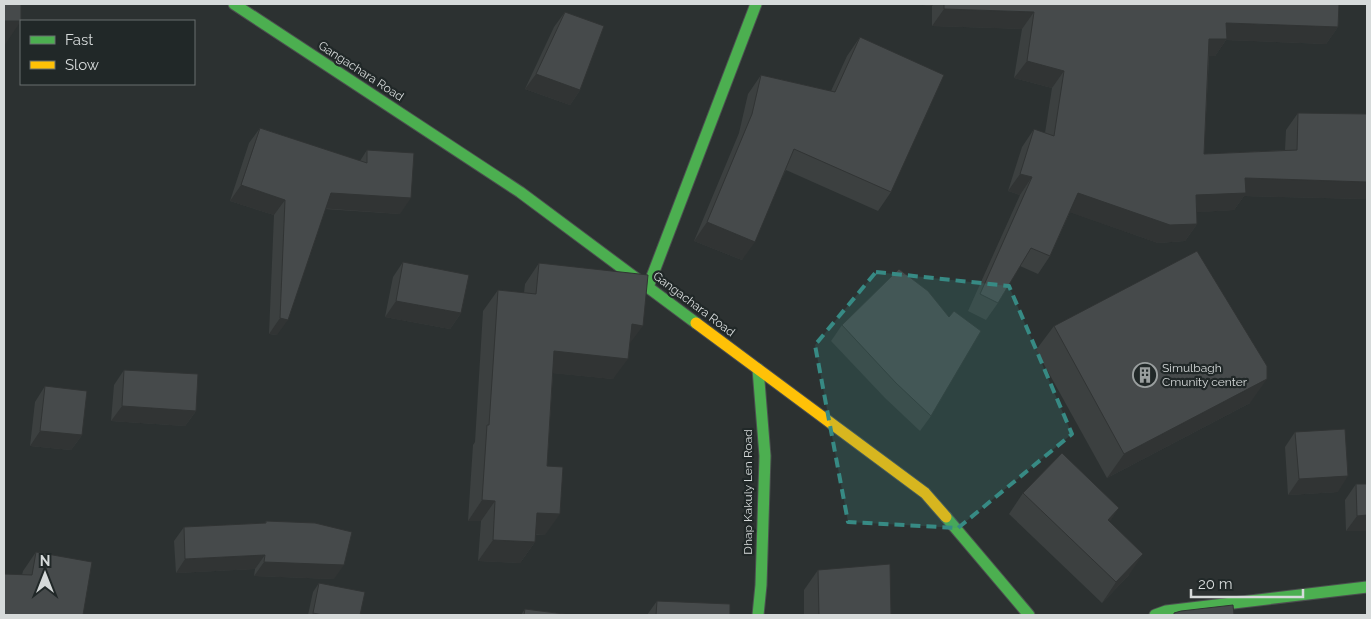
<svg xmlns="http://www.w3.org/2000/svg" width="1371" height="619" font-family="Raleway,sans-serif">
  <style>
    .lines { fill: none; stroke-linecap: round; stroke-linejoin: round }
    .fast-casing { stroke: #4b4f4f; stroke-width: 13 }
    .slow-casing { stroke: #4b4f4f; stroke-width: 13 }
    .fast { stroke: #4caf50; stroke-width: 11 }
    .slow { stroke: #ffc107; stroke-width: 11 }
    .wall { fill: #3c4040 }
    .shaded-wall { fill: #313434 }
    .building { fill: #464a4b; stroke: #313434 }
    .marked { fill: #378a84; fill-opacity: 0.2; stroke: #378a84; stroke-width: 4; stroke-dasharray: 10 6; stroke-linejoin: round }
    .labels { text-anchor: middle; stroke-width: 4.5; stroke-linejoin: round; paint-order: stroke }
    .street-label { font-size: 12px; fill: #d6dada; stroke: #212828 }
    .poi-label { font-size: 12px; fill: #d6dada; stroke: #212828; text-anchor: start }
  </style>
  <rect width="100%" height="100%" fill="#2c3131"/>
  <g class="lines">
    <defs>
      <g id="fast">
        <polyline points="234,4 520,192 696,323"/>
        <polyline points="648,287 756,4"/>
        <polyline points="758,369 765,456 761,585 758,615"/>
        <polyline points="946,517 1029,615"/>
        <polyline points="1155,615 1166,611 1367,587"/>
      </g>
      <polyline id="slow" points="696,323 925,493 946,517"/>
    </defs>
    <!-- fast casing -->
    <use href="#fast" class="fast-casing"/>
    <!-- slow casing -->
    <use href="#slow" class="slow-casing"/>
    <!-- fast -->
    <use href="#fast" class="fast"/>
    <!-- slow -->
    <use href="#slow" class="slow"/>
  </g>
  <!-- wall -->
  <g class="wall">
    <polygon points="913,4 1339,4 1338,27 1326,44 1226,40 1215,56 1209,56 1204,154 1285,150 1286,130 1298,113 1367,114 1367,197 1366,199 1244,196 1234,210 1197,212 1197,224 1185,241 1158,243 1070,212 1050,256 1038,274 1020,266 998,303 986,320 968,311 1020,195 1008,191 1022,147 1034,129 1045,133 1052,88 1014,78 1022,29 932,26 932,6"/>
    <polygon points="565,12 580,90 570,105 525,89 554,27"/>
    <polygon points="860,37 891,192 878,211 786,170 742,260 694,241 739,133 748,94 761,75 831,91 847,56"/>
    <polygon points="260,128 360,161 367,150 400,214 325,209 277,335 269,334 274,215 230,201 249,143"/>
    <polygon points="403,262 461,313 450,329 385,317 393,277"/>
    <polygon points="539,263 629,345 613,379 553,373 547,466 545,535 535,535 535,542 520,563 478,561 481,521 468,521 473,445 475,442 483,311 498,290 524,293 525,284"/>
    <polygon points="842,325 931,416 920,431 885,398 831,341"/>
    <polygon points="1054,326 1250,403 1107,478 1036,350"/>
    <polygon points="124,370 196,411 185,426 111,421 114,385"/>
    <polygon points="45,386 82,435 71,450 30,446 35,402"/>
    <polygon points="1295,432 1338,492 1288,495 1285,447"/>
    <polygon points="1356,484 1367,531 1346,531 1345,500"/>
    <polygon points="1023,493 1110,522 1129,575 1102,603 1009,514"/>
    <polygon points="266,521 334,579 254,576 255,569 176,573 174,541 184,527 265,523"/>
    <polygon points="36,552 83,615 22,575 23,571"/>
    <polygon points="818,570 891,615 804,615 804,590"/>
    <polygon points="319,583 360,615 308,615 313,592"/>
    <polygon points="657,601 730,615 647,615"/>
    <polygon points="525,609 572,615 521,615"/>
  </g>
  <!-- shaded-wall -->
  <g class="shaded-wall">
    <polygon points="913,4 934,4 932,6"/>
    <polygon points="944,9 1034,12 1022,29 932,26"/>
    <polygon points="4,21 21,21 4,46"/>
    <polygon points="1226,23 1338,27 1326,44 1226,40 1215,56 1197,57 1209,39"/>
    <polygon points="1027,61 1064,71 1052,88 1014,78"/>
    <polygon points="536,74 580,90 570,105 525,89"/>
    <polygon points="1020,174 1032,177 1020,195 1008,191"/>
    <polygon points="1245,178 1367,182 1367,197 1366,199 1244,196 1234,210 1184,213 1196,195"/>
    <polygon points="241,185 285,200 274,215 230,201"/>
    <polygon points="331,193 411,198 400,214 320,208"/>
    <polygon points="1078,193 1197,224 1185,241 1158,243 1066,211"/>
    <polygon points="707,222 755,242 742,260 694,241"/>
    <polygon points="396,301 461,313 450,329 385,317"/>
    <polygon points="280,318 288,320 277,335 269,334"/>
    <polygon points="632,324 643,326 628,346"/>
    <polygon points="554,351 628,359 613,379 540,372"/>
    <polygon points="1267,379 1250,403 1107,478 1124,454"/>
    <polygon points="122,406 196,411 185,426 111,421"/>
    <polygon points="40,431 82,435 71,450 30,446"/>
    <polygon points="1348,476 1338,492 1288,495 1299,479"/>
    <polygon points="482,500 495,501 481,521 468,521"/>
    <polygon points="1119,508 1105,529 1108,520"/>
    <polygon points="537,513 560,514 545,535 522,534"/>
    <polygon points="1367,515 1367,531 1346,531 1357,516"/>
    <polygon points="493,540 535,542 520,563 478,561"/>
    <polygon points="1143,554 1129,575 1102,603 1116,582"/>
    <polygon points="265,555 255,569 176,573 185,559"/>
    <polygon points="264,562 344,565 334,579 254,576"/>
    <polygon points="313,613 323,615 311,615"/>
  </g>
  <!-- building -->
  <g class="building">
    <rect x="4" y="4" width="17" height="17"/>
    <polygon points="944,4 1339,4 1338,27 1226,23 1227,39 1209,39 1204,154 1297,150 1298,113 1367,114 1367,182 1245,178 1246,193 1196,195 1197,224 1170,225 1078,193 1050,256 1031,248 998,303 980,294 1032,177 1020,174 1034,129 1054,136 1064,71 1027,61 1034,12 944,9"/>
    <polygon points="565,12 604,26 580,90 536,74"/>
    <polygon points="860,37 944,75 891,192 794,149 755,242 707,222 752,114 761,75 835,92"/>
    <polygon points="260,128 367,163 367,150 414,153 411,198 331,193 288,320 280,318 285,200 241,185"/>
    <polygon points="1197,251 1267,366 1267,379 1124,454 1054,326"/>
    <polygon points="403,262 469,275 461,313 396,301"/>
    <polygon points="539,263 648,275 643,326 632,324 628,359 554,351 547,466 563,467 560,514 537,513 535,542 493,540 495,501 482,500 487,425 489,425 498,290 536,294"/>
    <polygon points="899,269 928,291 949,317 954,311 981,331 931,416 896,383 842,325"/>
    <polygon points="124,370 198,374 196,411 122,406"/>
    <polygon points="45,386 87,391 82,435 40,431"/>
    <polygon points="1345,429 1348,476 1299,479 1295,432"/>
    <polygon points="1062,453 1119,508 1108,520 1143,554 1116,582 1023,493"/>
    <polygon points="1356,484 1367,484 1367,515 1357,516"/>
    <polygon points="266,521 315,523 352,532 344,565 264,562 265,555 185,559 184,527 266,523"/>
    <polygon points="36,552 92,562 83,615 4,615 4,574 32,575"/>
    <polygon points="890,564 891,615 819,615 818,570"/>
    <polygon points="319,583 365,592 360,615 323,615 313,613"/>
    <polygon points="657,601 730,604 730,615 656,615"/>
    <polygon points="1233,605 1234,615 1174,615 1174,613 1181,611"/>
    <polygon points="525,609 572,615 524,615"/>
  </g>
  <!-- marked area -->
  <path class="marked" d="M876 272 1009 286 1072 434 958 528 848 522 815 345Z"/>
  <!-- icons -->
  <defs>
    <symbol id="building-ring" viewBox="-11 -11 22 22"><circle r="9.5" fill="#212828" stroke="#9a9f9f" stroke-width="1.5"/><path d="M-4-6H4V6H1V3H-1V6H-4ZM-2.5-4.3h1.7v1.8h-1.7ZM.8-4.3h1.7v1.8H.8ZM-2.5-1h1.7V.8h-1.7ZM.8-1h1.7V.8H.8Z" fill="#9a9f9f"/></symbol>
  </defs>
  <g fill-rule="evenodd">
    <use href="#building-ring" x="1131" y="361" width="28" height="28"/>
  </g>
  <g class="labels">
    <!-- street labels -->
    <g class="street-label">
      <text transform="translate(361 71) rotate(33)" y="4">Gangachara Road</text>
      <text transform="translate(694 304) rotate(37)" y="4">Gangachara Road</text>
      <text transform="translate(748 492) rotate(-90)" y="4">Dhap Kakuly Len Road</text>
    </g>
    <!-- poi labels -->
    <g class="poi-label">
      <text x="1162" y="372">Simulbagh<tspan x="1162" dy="14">Cmunity center</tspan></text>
    </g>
  </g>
  <!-- border -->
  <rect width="1371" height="619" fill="none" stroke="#d6dada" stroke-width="10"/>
  <!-- legend -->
  <rect x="20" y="20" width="175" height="65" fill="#212828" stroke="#696f6f"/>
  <rect x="30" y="36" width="25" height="8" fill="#4caf50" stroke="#696f6f"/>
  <text x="65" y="45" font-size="15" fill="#d6dada">Fast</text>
  <rect x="30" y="61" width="25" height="8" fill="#ffc107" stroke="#696f6f"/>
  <text x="65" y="70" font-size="15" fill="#d6dada">Slow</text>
  <!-- north arrow -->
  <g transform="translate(45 574)" stroke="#212828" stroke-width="4" paint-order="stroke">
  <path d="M0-4L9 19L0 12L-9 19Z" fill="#d6dada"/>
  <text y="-8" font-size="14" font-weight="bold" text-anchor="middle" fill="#d6dada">N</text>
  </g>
  <!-- scale -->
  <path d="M1191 589v8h112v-8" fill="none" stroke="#d6dada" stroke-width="2.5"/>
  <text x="1198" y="589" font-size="15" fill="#d6dada" stroke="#212828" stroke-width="4" paint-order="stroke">20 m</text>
</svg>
